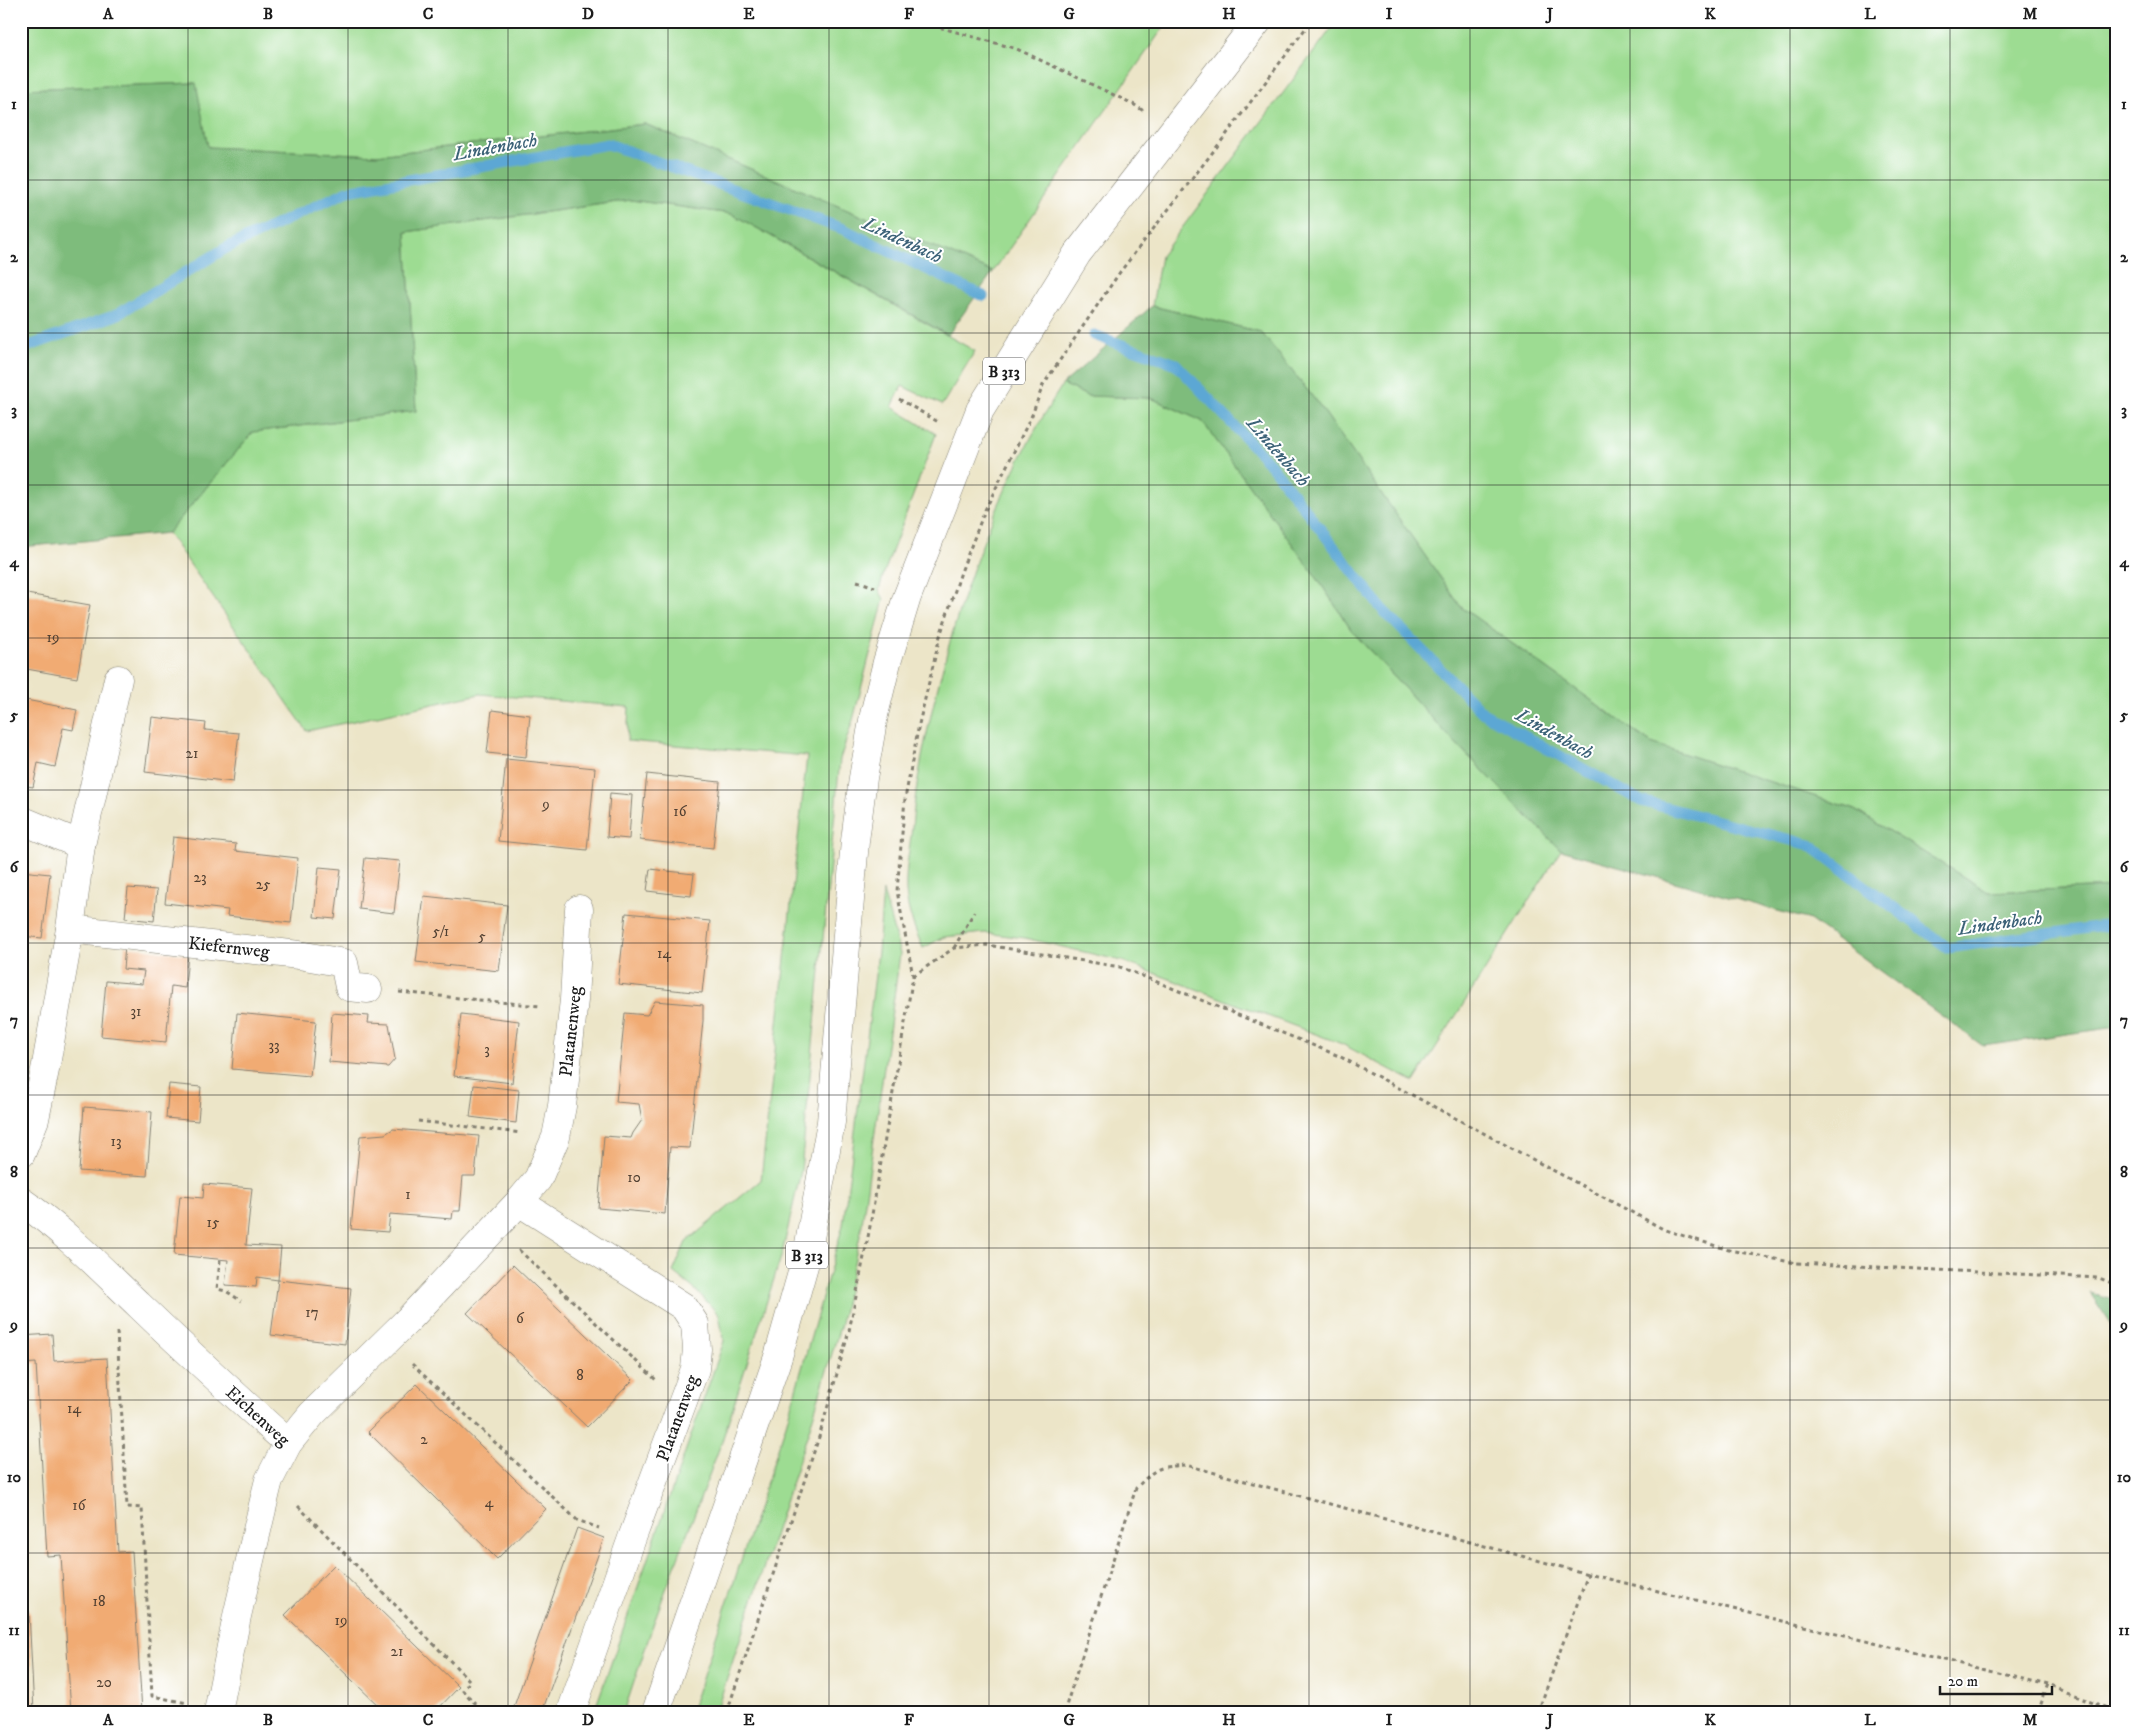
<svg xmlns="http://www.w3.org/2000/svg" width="2138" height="1733" font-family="'IM FELL DW Pica',serif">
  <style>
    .green { fill: #9ddc92; stroke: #5c7c57 }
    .forest { fill: #7ebc7c; stroke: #4d6c4c }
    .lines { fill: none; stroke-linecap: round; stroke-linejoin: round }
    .stream { stroke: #5ca7d4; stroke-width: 11 }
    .building { fill: #f1ab73 }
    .minor-casing { stroke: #848072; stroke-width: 29 }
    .major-casing { stroke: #848072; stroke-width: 29 }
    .path { stroke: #848072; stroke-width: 3; stroke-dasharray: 4 4; stroke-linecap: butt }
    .minor { stroke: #fff; stroke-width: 28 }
    .major { stroke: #fff; stroke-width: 28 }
    .grid { fill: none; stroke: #1c1c1c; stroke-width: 1; stroke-opacity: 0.55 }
    .labels { text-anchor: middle; stroke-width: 4; stroke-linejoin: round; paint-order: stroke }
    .number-label { font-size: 15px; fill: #514032 }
    .shield { fill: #fff; stroke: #606060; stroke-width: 1 }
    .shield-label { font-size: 16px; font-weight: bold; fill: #1c1c1c }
    .street-label { font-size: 18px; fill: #1c1c1c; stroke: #fff }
    .water-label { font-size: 19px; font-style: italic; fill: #3c6278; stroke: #fff }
    .neatline { fill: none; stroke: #1c1c1c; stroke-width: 2 }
    .grid-label { font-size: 16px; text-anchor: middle; font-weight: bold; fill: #1c1c1c }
  </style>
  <rect width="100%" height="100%" fill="#fff"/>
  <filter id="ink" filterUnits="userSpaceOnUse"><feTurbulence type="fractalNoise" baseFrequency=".02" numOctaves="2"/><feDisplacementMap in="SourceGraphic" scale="10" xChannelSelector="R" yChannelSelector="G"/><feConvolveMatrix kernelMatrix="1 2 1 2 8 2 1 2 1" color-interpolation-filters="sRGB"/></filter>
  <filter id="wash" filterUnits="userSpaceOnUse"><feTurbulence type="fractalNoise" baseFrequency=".0096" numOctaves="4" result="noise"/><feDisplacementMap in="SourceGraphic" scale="20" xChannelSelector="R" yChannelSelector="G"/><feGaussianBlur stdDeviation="1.12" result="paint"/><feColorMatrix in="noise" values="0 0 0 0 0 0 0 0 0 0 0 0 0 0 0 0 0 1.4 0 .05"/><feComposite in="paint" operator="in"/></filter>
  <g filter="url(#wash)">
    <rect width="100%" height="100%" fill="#ece5c8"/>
    <!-- green -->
    <g class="green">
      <polygon points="21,21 1168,21 993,272 645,124 377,155 208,147 195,83 21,89"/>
      <polygon points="1337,21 2117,21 2117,887 1988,892 1853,809 1651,743 1461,607 1320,406 1261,332 1152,306 1161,256"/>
      <polygon points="631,200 732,214 975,351 942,405 902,386 892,407 936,434 884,573 879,590 884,599 853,720 840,759 801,1171 782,1254 722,1441 656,1616 624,1712 594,1712 724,1341 719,1315 698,1292 673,1272 686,1242 761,1180 807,756 627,741 629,707 480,694 307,731 168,533 253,432 416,411 406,232"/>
      <path d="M1063 384 1087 396 1151 398 1202 421 1317 578 1352 631 1442 729 1561 850 1414 1082 1342 1044 1122 961 1025 938 985 933 944 937 923 948C915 930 907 911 906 891 905 870 910 847 912 827 916 780 926 735 937 690 964 582 1003 476 1063 384Z"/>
      <polygon points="883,891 900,954 861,1231 840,1327 809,1430 716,1712 691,1712 786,1424 843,1225 878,952"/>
    </g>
    <!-- forest -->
    <g class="forest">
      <polygon points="196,83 208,147 377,155 645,124 993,272 948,335 732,214 631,200 406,232 416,411 253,432 168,533 21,547 21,89"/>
      <polygon points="1152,306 1261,332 1320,406 1461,607 1651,743 1853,809 1988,892 2117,887 2117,1027 1983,1046 1810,920 1561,850 1442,729 1352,631 1317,578 1202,421 1151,398 1087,396 1063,384"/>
      <polygon points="2090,1293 2117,1300 2117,1333"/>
    </g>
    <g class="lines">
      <!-- stream -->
      <g class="stream">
        <polyline points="1094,335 1176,364 1271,465 1381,608 1483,713 1641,801 1810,845 1948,948 2117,924"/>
        <polyline points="21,349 116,315 226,248 348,191 608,144 843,229 983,296"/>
      </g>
    </g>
    <g id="blocks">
      <!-- building -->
      <g class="building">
        <polygon points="21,593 90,605 77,678 21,668"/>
        <polygon points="26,700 77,710 73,730 63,728 55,767 38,763 33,787 21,785 21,717"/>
        <polygon points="492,710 530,715 526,757 487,753"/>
        <polygon points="152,717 206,723 205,730 239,733 233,782 145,772"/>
        <polygon points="506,759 595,768 587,850 498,841"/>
        <polygon points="647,774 720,782 713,848 640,840"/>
        <polygon points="610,793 632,795 629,839 607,837"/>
        <polygon points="173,837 236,844 235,851 298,858 291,923 227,916 228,910 165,903"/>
        <polygon points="365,858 400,861 394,913 359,909"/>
        <polygon points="319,867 341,869 335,919 314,917"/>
        <polygon points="650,869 694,874 691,896 647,891"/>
        <polygon points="21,871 50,874 42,938 21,936"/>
        <polygon points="128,888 157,890 154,921 125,918"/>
        <polygon points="424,896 507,905 499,971 416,962"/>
        <polygon points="626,913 710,921 702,993 618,984"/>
        <polygon points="125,946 188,955 185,988 171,986 166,1042 101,1036 106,981 142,984 144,971 123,969"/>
        <polygon points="655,1001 703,1005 703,1021 690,1148 670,1147 665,1214 598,1208 604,1136 631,1138 633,1133 642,1120 639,1104 616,1102 625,1013 647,1015"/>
        <polygon points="237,1013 316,1021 310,1076 232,1069"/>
        <polygon points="332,1013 369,1016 368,1023 389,1024 395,1059 388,1067 329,1062"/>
        <polygon points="461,1014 519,1021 512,1083 454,1076"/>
        <polygon points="169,1084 201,1087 198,1121 166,1118"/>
        <polygon points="474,1085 519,1090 516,1123 470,1117"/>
        <polygon points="84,1107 152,1112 147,1176 79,1171"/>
        <polygon points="393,1129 479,1136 475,1176 463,1176 460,1211 453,1211 452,1219 390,1214 388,1232 351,1229 360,1136 385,1134"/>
        <polygon points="204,1184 252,1188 246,1245 281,1247 278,1280 351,1288 345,1344 271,1335 278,1280 257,1277 256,1287 225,1285 228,1260 174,1255 180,1196 203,1198"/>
        <polygon points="513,1265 633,1380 587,1427 467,1313"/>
        <polygon points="52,1334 54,1361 107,1358 118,1552 132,1551 142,1712 71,1712 61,1555 47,1556 36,1363 21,1364 21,1336"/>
        <polygon points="417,1384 546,1509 497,1559 368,1432"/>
        <polygon points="577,1528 604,1538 542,1712 512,1712"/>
        <polygon points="334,1565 459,1687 435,1712 385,1712 285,1615"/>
        <polygon points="21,1611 29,1611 34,1712 21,1712"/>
      </g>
    </g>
  </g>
  <g filter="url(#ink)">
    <use href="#blocks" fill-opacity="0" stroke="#848072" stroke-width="1"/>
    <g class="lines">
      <defs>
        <g id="minor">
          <polyline points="21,820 81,845 118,679"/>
          <path id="s1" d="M70 929 299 955 344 963 349 987 368 989"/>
          <polyline points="21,1154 35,1119 46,1065 70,929 81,845"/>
          <path id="s2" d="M21 1201C65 1231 102 1270 140 1306 189 1353 238 1398 288 1443L269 1480 266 1492 237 1616 218 1712"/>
          <polyline points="519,1202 684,1307 695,1324 697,1349 695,1369 632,1538 571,1712"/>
          <path id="s3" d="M288 1443 312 1414 408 1320 519 1202 538 1179 556 1137 562 1106 574 1000 579 909"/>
        </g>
        <polyline id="major" points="656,1712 778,1357 807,1255 831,1122 855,841 863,778 874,715 887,662 907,597 980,410 1077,254 1258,21"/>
      </defs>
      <!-- minor casing -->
      <use href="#minor" class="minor-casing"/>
      <!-- major casing -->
      <use href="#major" class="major-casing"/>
      <!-- path -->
      <g class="path">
        <polyline points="917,21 1017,49 1133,104 1145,112"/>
        <polyline points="899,399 940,423"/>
        <polyline points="857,581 875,587"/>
        <polyline points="954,948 974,912"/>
        <polyline points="913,976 954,948 987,945 1120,967 1339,1056 1665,1230 1729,1250 1796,1263 2099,1278 2117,1285"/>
        <polyline points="399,992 540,1006"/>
        <polyline points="418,1121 521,1133"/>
        <polyline points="519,1250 656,1380"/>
        <polyline points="220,1260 217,1289 226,1291 241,1301"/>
        <polyline points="117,1332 127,1507 142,1508 152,1696 187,1703"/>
        <polyline points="412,1364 577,1520 599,1528"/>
        <polyline points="298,1506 470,1681 463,1691 484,1712"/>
        <polyline points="727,1712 820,1434 849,1331 869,1232 913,976 897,891 905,799 919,724 940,636 961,572 985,510 1032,415 1043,385 1120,272 1226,135 1311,21"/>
        <path d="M1064 1712 1136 1488C1157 1467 1157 1467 1186 1465L1588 1574"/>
        <polyline points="1538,1712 1588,1574 2048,1685 2117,1711"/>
        <polyline points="2038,1712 2048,1685"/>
      </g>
      <!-- minor -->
      <use href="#minor" class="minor"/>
      <!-- major -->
      <use href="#major" class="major"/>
    </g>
  </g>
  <!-- grid -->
  <path class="grid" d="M188 21V1712M348 21V1712M508 21V1712M668 21V1712M829 21V1712M989 21V1712M1149 21V1712M1309 21V1712M1470 21V1712M1630 21V1712M1790 21V1712M1950 21V1712M21 180H2117M21 333H2117M21 485H2117M21 638H2117M21 790H2117M21 943H2117M21 1095H2117M21 1248H2117M21 1400H2117M21 1553H2117"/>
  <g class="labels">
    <!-- number labels -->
    <g class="number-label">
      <text x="53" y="642">19</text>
      <text x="192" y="758">21</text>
      <text x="546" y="809">9</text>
      <text x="680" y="816">16</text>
      <text x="200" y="882">23</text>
      <text x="263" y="889">25</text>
      <text x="441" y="936">5/1</text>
      <text x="482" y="941">5</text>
      <text x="664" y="958">14</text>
      <text x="136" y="1016">31</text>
      <text x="274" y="1050">33</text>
      <text x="487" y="1054">3</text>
      <text x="116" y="1146">13</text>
      <text x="634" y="1182">10</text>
      <text x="408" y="1199">1</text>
      <text x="213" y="1227">15</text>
      <text x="312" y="1317">17</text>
      <text x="520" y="1323">6</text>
      <text x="580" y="1380">8</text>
      <text x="74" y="1413">14</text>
      <text x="424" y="1444">2</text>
      <text x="489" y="1507">4</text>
      <text x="79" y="1510">16</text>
      <text x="99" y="1606">18</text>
      <text x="341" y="1625">19</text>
      <text x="397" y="1656">21</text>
      <text x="104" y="1687">20</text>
    </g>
    <!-- shield labels -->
    <g class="shield">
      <rect x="983" y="357.5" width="42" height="27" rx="4"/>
      <rect x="786" y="1241.5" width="42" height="27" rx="4"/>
    </g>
    <g class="shield-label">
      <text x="1004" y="377">B 313</text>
      <text x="807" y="1261">B 313</text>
    </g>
    <!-- street labels -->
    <g class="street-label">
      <text dy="6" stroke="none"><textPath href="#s1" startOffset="160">Kiefernweg</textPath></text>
      <text dy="6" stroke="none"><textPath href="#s3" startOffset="516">Platanenweg</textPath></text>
      <text dy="6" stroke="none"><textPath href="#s2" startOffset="320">Eichenweg</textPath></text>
      <text transform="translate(677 1418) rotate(-70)" y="6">Platanenweg</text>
    </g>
    <!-- water labels -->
    <g class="water-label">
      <text transform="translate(495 146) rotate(-10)" y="7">Lindenbach</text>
      <text transform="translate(903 239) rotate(25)" y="7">Lindenbach</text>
      <text transform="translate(1279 451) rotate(49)" y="7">Lindenbach</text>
      <text transform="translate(1555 733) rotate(29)" y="7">Lindenbach</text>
      <text transform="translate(2000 922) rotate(-8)" y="7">Lindenbach</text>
    </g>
  </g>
  <!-- margin -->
  <rect width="2138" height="1733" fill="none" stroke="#fff" stroke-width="55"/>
  <!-- scale -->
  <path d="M1940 1686v8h112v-8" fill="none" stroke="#1c1c1c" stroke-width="2.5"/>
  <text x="1948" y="1686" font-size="15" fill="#1c1c1c" stroke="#ffffff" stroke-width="4" paint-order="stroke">20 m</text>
  <rect x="28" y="28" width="2082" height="1678" class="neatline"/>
  <g class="grid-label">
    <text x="108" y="19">A</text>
    <text x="268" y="19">B</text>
    <text x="428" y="19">C</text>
    <text x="588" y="19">D</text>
    <text x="749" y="19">E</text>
    <text x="909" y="19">F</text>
    <text x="1069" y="19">G</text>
    <text x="1229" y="19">H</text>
    <text x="1389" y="19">I</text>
    <text x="1550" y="19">J</text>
    <text x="1710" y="19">K</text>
    <text x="1870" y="19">L</text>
    <text x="2030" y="19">M</text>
    <text x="14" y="109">1</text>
    <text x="2124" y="109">1</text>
    <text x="14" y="262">2</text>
    <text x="2124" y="262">2</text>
    <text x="14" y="415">3</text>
    <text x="2124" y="415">3</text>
    <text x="14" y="567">4</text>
    <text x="2124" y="567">4</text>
    <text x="14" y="720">5</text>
    <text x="2124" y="720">5</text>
    <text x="14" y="872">6</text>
    <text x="2124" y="872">6</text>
    <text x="14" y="1025">7</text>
    <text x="2124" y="1025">7</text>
    <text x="14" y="1177">8</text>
    <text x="2124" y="1177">8</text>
    <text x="14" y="1330">9</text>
    <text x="2124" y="1330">9</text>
    <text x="14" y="1482">10</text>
    <text x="2124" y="1482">10</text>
    <text x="14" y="1635">11</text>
    <text x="2124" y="1635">11</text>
    <text x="108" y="1725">A</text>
    <text x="268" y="1725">B</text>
    <text x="428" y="1725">C</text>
    <text x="588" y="1725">D</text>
    <text x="749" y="1725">E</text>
    <text x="909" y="1725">F</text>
    <text x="1069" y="1725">G</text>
    <text x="1229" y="1725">H</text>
    <text x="1389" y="1725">I</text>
    <text x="1550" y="1725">J</text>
    <text x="1710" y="1725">K</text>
    <text x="1870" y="1725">L</text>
    <text x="2030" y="1725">M</text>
  </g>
</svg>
